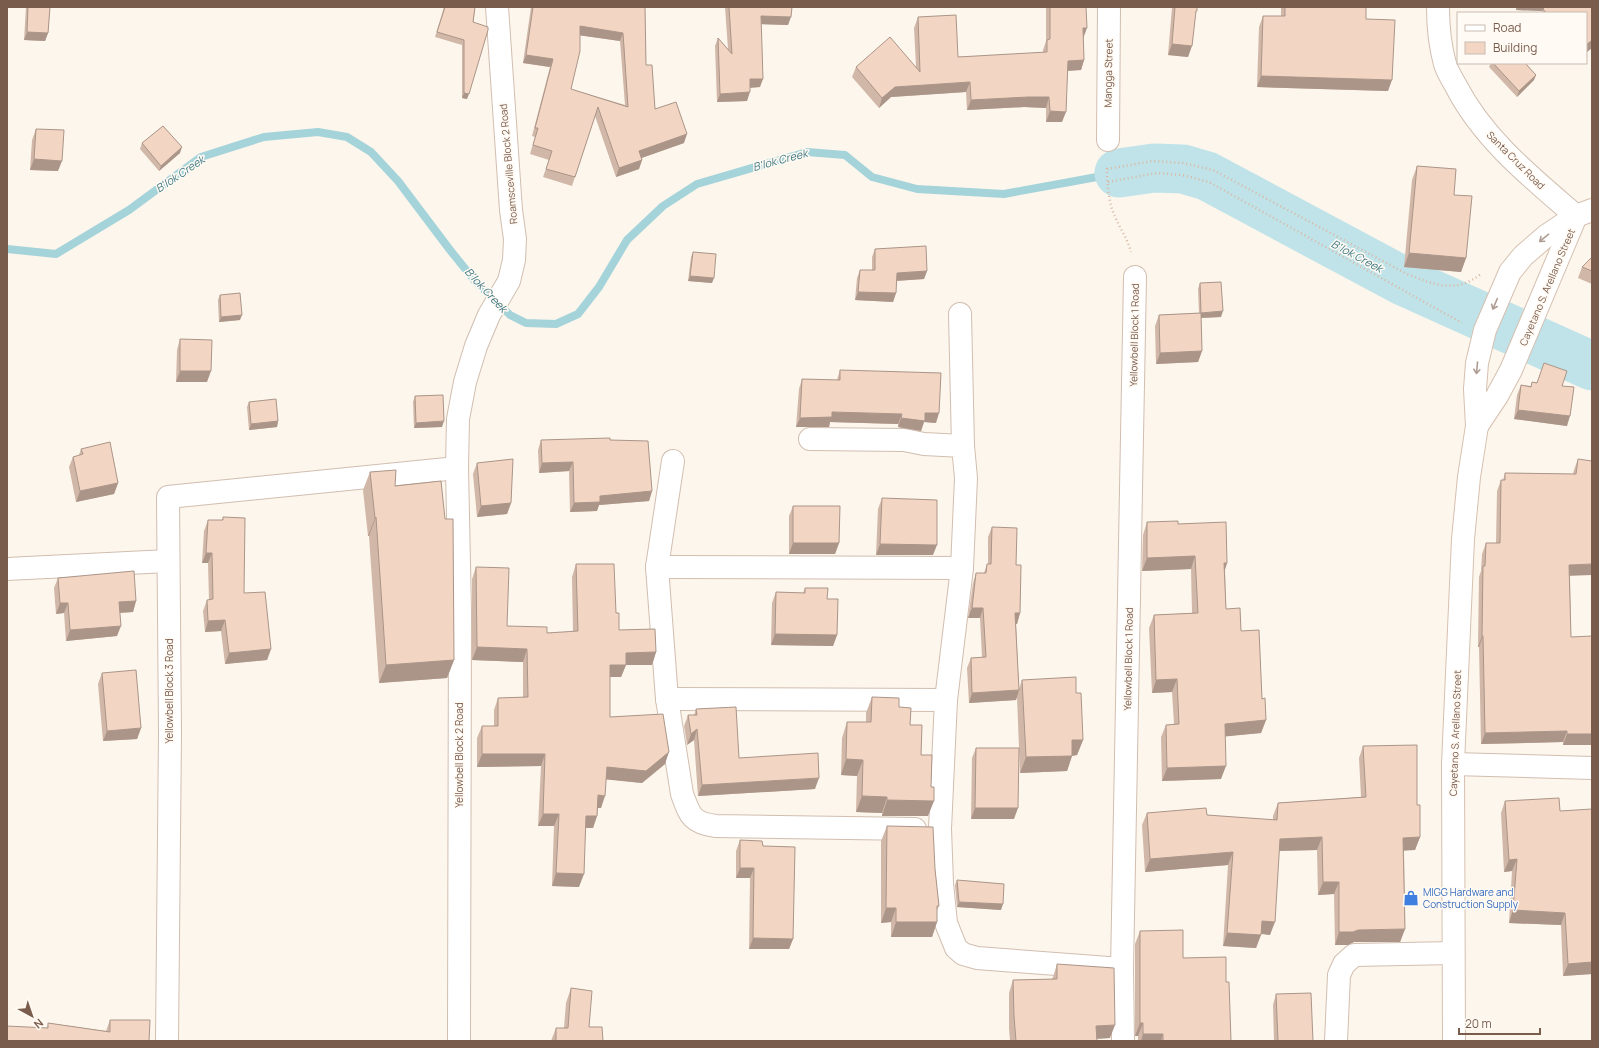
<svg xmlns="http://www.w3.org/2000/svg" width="1599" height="1048" font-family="Manrope,sans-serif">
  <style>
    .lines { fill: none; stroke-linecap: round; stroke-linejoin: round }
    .stream { stroke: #a5d3da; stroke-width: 8 }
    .river { stroke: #bfe3e8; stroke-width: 49 }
    .minor-casing { stroke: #d1beb0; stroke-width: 24 }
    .tertiary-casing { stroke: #d1beb0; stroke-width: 24 }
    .secondary-casing { stroke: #d6c0b0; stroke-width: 24 }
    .path { stroke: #d9b8a5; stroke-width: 2.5; stroke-dasharray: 1 3; stroke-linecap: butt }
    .minor { stroke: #fff; stroke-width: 22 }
    .tertiary { stroke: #fff; stroke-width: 22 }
    .secondary { stroke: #fff; stroke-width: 22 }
    .wall { fill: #d1b7a8; fill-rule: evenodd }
    .shaded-wall { fill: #aa9588 }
    .building { fill: #f3d5c3; stroke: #aa9588; fill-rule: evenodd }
    .oneway { stroke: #af9d94 }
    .labels { text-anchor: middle; stroke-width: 3; stroke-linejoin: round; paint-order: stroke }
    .street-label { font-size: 10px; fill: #7a5c4d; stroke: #fffaf3 }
    .shop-label { font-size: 10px; fill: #366cbe; stroke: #fffaf3; text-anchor: start }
    .water-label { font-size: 11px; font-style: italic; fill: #437c86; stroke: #fffaf3 }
  </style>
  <rect width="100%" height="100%" fill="#fdf6ec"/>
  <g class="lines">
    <!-- stream -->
    <polyline class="stream" points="7,249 56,254 129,210 201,157 264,137 318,132 347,137 371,152 398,181 450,250 475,281 510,315 526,323 556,324 578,314 599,287 627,240 663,206 697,184 807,152 845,155 872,177 917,189 1004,194 1097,177"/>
    <!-- river -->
    <polyline class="river" points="1119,173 1154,168 1183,169 1207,176 1403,281 1592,366"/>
    <defs>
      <g id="minor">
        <polyline points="1108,140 1109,7"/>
        <polyline points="960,314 963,446"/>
        <polyline points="810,439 904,440 924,444 963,446 966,478 962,568 946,700 940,829 942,883 946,923 956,948 963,954 977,958 1122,969"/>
        <path d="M673 461 657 567 667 699 682 794C690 816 692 823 716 826L915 829"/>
        <polyline points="657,567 962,568"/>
        <polyline points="7,569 168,561"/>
        <polyline points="667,699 946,700"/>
        <polyline points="167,1041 170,733 168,497 457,468"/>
        <polyline points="459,1041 460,612 457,468 458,419 465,382 476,346 489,315 509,281 514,260 515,239 511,210 497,7"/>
        <polyline points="1123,1041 1122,969 1135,277"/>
        <polyline points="1336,1041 1339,975 1344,964 1354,955 1453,953"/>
      </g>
      <g id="tertiary">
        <path d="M1438 7C1438 26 1440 46 1445 64 1447 71 1452 79 1456 86 1483 139 1532 178 1576 216"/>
        <polyline points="1453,764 1592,768"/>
      </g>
      <g id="secondary">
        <polyline points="1477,426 1497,396 1511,370 1576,216"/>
        <polyline points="1454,1041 1453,764 1463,539 1469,477 1477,426 1475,389 1477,363 1485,330 1510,272 1523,256 1546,236 1576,216 1592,210"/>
      </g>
    </defs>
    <!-- minor casing -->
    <use href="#minor" class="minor-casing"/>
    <!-- tertiary casing -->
    <use href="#tertiary" class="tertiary-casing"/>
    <!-- secondary casing -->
    <use href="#secondary" class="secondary-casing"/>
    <!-- path -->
    <g class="path">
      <path d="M1107 168C1107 182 1108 195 1112 209 1117 224 1127 237 1131 252"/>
      <path d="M1107 169 1153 161 1183 163 1213 170 1407 274C1435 285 1455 294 1481 274"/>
      <polyline points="1108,182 1157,173 1182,175 1209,182 1462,323"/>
    </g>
    <!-- minor -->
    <use href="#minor" class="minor"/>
    <!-- tertiary -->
    <use href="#tertiary" class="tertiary"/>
    <!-- secondary -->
    <use href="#secondary" class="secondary"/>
  </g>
  <!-- wall -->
  <g class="wall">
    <polygon points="26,7 50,7 48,33 45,41 24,40"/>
    <polygon points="444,7 475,7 467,99 462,98 462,45 435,37"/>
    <path d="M531 7H645L646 65 655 109 684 143 641 158 642 160 639 169 616 177 595 116 572 186 543 177 549 160 530 154 535 137 532 136 550 67 523 63ZM580 35 620 41 625 105 571 89Z"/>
    <polygon points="725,7 792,7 788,25 761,24 760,87 750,88 747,101 717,102 715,46 718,38 728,49"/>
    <polygon points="1046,7 1086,7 1083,38 1084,60 1081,70 1068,71 1062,122 1046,122 1046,108 1024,107 967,110 966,92 891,97 879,108 852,77 856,67 916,66 914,28 918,17 958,57 1043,53 1043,50 1046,41"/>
    <polygon points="1172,7 1197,7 1195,15 1188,57 1168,55"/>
    <polygon points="1281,7 1366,7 1366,19 1388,91 1257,87 1259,27 1263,16 1281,16"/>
    <polygon points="1516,7 1592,7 1586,13 1541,13 1542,11 1516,10"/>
    <polygon points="1491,63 1525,63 1536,75 1534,80 1517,97 1489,67"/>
    <polygon points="36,129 58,171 30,170 32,140"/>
    <polygon points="142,143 180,153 159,171 140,149"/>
    <polygon points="1417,166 1454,195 1466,258 1461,272 1404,267 1412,180"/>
    <polygon points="875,249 927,271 924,279 896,281 896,293 893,302 855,300 857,278 860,270 872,270 872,257"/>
    <polygon points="693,252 712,283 688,281 691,257"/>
    <polygon points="1592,257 1592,284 1578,278 1582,267"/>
    <polygon points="1200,283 1221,317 1201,318 1202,351 1198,362 1156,364 1155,326 1159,315 1199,313 1198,289"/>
    <polygon points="220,295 240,320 219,322 218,300"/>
    <polygon points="180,339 207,382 176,382 177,350"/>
    <polygon points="840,370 936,423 924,422 921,431 898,427 898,424 830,422 829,427 796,427 799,389 802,379 837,380"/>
    <polygon points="1532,382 1562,386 1567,426 1514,419 1517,395 1521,385 1531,386"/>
    <polygon points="415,396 442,427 414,428 413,402"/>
    <polygon points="249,402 278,421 277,427 249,430 247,407"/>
    <polygon points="541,440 610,440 652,491 649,501 599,505 597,511 570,512 569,471 539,473 538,450"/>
    <polygon points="81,449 118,483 114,494 76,502 69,467 73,457 79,455"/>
    <polygon points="1578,459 1570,576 1571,637 1592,745 1563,745 1563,742 1481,744 1479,647 1478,647 1479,577 1481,571 1482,554 1486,543 1496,543 1497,491 1501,480 1503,480 1505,473 1573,474 1574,470"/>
    <polygon points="477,463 511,503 507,514 477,517 473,474"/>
    <polygon points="370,472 395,486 454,660 447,678 379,683 369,536 368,536 363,490"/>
    <polygon points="882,498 933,555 876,555 878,509"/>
    <polygon points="793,506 839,543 835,554 789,554 789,516"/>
    <polygon points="223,517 244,593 271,649 267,660 225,664 221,631 205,632 203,611 207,600 209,600 208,563 202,563 204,531 208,520 222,520"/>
    <polygon points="1147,522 1178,524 1227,563 1225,570 1226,609 1241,631 1262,699 1266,720 1261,733 1225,736 1221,779 1162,781 1161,737 1166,725 1174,724 1172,692 1152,693 1149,628 1154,615 1192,613 1191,569 1142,571 1143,535"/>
    <polygon points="992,527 1016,565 1020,613 1017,624 1016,624 1019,689 1022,680 1076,693 1083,740 1077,755 1072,756 1067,771 1020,773 1017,697 1016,700 969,703 967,668 971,658 982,657 980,618 968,618 973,583 976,573 984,573 987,564 988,564 988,537"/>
    <polygon points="576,564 616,613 619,630 656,652 652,665 626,665 621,677 610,677 610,717 665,764 642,783 606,779 601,808 598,808 597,816 593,828 586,828 579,887 552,886 554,826 538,826 541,766 477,767 477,738 482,726 494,726 494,710 498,698 523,697 523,662 472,660 472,579 476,567 507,626 547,633 573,632 572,577"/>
    <polygon points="58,578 136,601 133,612 120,613 117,636 66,641 64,613 56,614 54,588"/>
    <polygon points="805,588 827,599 837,635 833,646 771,645 772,603 776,592 803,593"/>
    <polygon points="102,673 141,728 137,739 103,741 98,684"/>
    <polygon points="872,697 899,707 910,725 921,755 928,816 882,816 882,813 856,812 857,776 841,775 842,738 847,722 866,722 866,713"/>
    <polygon points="696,709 739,758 815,789 698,796 694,740 687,745 684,726 688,715 694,715"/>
    <polygon points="1363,746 1417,805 1420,837 1415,850 1404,850 1405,929 1400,942 1354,942 1348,945 1335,945 1334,894 1318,895 1317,850 1279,851 1270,935 1261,934 1256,948 1223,946 1228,865 1145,872 1142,825 1147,813 1207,815 1273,820 1273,816 1278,803 1361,797 1359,758"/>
    <polygon points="976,748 1014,819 971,819 972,758"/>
    <polygon points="1505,801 1560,811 1592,974 1563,976 1561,925 1509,923 1512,871 1504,872 1501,813"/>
    <polygon points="887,826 935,869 939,906 937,910 937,922 932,937 891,937 891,922 881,923 881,841"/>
    <polygon points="740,840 763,846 793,939 789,949 749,949 750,878 736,878 736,851"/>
    <polygon points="957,880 1001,910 957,907 955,885"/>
    <polygon points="1140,931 1183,958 1226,982 1231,1041 1138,1041 1138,1036 1135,1036 1135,944"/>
    <polygon points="1057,964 1110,1038 1096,1039 1097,1041 1010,1041 1009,1028 1009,993 1013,980 1052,979 1053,977"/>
    <polygon points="571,988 589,1027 603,1041 551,1041 556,1028 564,1028 566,1003"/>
    <polygon points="1276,994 1313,1041 1274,1041 1273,1005"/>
    <polygon points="110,1020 149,1041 47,1028 48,1023 106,1031"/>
  </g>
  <!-- shaded-wall -->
  <g class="shaded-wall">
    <polygon points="1517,7 1551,7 1543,9 1542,11 1516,10"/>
    <polygon points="761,16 791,17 788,25 758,24"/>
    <polygon points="580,26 623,33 620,41 577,35"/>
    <polygon points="1083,28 1087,28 1083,39"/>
    <polygon points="27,32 48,33 45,41 24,40"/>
    <polygon points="1592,40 1592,48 1586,53 1586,45"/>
    <polygon points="1172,44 1192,46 1188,57 1168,55"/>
    <polygon points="526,55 553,59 550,67 523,63"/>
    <polygon points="1084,60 1081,70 1064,71 1068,61"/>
    <polygon points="1536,75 1534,80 1517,97 1519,91"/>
    <polygon points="1261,76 1392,80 1388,91 1257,87"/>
    <polygon points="750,79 763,79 760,87 746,88"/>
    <polygon points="970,82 966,92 891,97 879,108 882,98 895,87"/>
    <polygon points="750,92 747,101 717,102 720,94"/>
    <polygon points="464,93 469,94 467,99 462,98"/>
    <polygon points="1028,97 1049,97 1046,108 1024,107 967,110 971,100"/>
    <polygon points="1050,111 1066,112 1062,122 1046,122"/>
    <polygon points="687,134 684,143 636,160 639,151"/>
    <polygon points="182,147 180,153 159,171 161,166"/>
    <polygon points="34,159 62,161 58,171 30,170"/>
    <polygon points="642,160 639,169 616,177 619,168"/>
    <polygon points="1409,253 1466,258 1461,272 1404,267"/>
    <polygon points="927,271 924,279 894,281 897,273"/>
    <polygon points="690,276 714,278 712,283 688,281"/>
    <polygon points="858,292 896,293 893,302 855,300"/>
    <polygon points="1223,311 1221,317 1199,318 1201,313"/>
    <polygon points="242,315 240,320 219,322 221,317"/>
    <polygon points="1202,351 1198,362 1156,364 1160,353"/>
    <polygon points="180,371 211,371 207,382 176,382"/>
    <polygon points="1518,410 1570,416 1567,426 1514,419"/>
    <polygon points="832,412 902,414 898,424 830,422 829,427 796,427 800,418"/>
    <polygon points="925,413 939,413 936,423 924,422 921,431 898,427 901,418"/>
    <polygon points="278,421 277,427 249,430 251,424"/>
    <polygon points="444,421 442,427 414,428 416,423"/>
    <polygon points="573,462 569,471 539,473 542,463"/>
    <polygon points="118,483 114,494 76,502 80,491"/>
    <polygon points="652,491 649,501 599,505 597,511 570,512 574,503 600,496"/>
    <polygon points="511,503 507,514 477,517 481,506"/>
    <polygon points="376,517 369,536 368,536 375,518"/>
    <polygon points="793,543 839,543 835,554 789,554"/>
    <polygon points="880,544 937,545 933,555 876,555"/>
    <polygon points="206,553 212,553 208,563 202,563"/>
    <polygon points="1195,556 1191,569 1142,571 1147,558"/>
    <polygon points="1224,563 1227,563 1223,575"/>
    <polygon points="1592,564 1592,575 1565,576 1569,565"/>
    <polygon points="136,601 133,612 115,613 119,602"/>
    <polygon points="60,603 68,603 64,613 56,614"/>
    <polygon points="972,608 983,608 980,618 968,618"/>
    <polygon points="1015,613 1020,613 1017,624 1012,624"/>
    <polygon points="225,620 221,631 205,632 208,621"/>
    <polygon points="121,626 117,636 66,641 70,630"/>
    <polygon points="775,634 837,635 833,646 771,645"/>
    <polygon points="1482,636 1483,636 1479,647 1478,647"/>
    <polygon points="477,647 527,649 523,662 472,660"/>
    <polygon points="271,649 267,660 225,664 229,653"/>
    <polygon points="656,652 652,665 626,665 621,677 605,677 610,665 626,653"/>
    <polygon points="454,660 447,678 379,683 386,665"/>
    <polygon points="1177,679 1172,692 1152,693 1156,680"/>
    <polygon points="1019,690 1016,700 969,703 972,693"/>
    <polygon points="1266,720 1261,733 1220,737 1225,724"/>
    <polygon points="141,728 137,739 103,741 107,731"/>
    <polygon points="697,729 694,740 687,745 691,734"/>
    <polygon points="1567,731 1563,742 1481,744 1485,733"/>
    <polygon points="1567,734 1592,734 1592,745 1563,745"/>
    <polygon points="1072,740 1083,740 1077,755 1071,756 1072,756 1067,771 1020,773 1026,757"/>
    <polygon points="669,752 665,764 642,783 602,779 607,767"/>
    <polygon points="482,754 545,754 541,766 477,767"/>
    <polygon points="846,759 863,760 857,776 841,775"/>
    <polygon points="1226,766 1221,779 1162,781 1167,768"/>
    <polygon points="819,778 815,789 698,796 702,785"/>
    <polygon points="598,795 605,796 601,808 594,808"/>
    <polygon points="862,796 887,797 882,813 856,812"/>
    <polygon points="887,800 934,801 928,816 882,816"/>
    <polygon points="975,808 1018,808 1014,819 971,819"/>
    <polygon points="543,814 559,814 554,826 538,826"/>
    <polygon points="586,816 597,816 593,828 582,828"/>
    <polygon points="1322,837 1317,850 1276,851 1280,839"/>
    <polygon points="1420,837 1415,850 1399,851 1403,838"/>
    <polygon points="1233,852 1228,865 1145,872 1150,859"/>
    <polygon points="1517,859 1512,871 1504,872 1509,860"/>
    <polygon points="740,868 754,868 750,878 736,878"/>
    <polygon points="556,873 584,874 579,887 552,886"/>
    <polygon points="1323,882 1339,882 1334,894 1318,895"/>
    <polygon points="959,902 1003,904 1001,910 957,907"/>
    <polygon points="886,908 896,908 891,922 881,923"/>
    <polygon points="1513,910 1565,913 1561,925 1509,923"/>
    <polygon points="1262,921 1275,922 1270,935 1257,933"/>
    <polygon points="896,922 937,922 932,937 891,937"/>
    <polygon points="1405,929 1400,942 1354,942 1348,945 1335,945 1339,932 1358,930"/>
    <polygon points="1227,933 1261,935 1256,948 1223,946"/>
    <polygon points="753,938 793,939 789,949 749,949"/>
    <polygon points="1592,962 1592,974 1563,976 1568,964"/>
    <polygon points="1140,1023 1143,1023 1138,1036 1135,1036"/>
    <polygon points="1115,1025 1110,1038 1091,1039 1096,1026"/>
    <polygon points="1143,1034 1163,1034 1161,1041 1141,1041"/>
  </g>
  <!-- building -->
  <g class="building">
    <polygon points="28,7 50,7 48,33 27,32"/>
    <polygon points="445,7 475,7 473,22 488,27 488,30 469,94 464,93 464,40 437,32"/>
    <path d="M533 7H645L646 65H652L655 109 676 102 687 134 639 151 642 160 619 168 598 107 575 177 546 169 552 151 533 145 538 128H535L553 59 526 55ZM580 26 623 33 628 107 571 89 580 51Z"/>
    <polygon points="729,7 792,7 791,17 761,16 763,79 750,79 750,92 720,94 718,38 732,54"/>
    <polygon points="1050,7 1086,7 1087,28 1083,28 1084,60 1068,61 1066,112 1050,111 1049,97 1028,97 971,100 970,82 895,87 882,98 856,67 890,37 920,72 918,17 956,15 958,57 1047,52 1047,40 1050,39"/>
    <polygon points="1175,7 1197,7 1197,11 1196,11 1192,46 1172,44"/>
    <polygon points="1285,7 1366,7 1366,19 1395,20 1392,80 1261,76 1263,16 1285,16"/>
    <polygon points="1545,7 1592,7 1592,40 1586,45 1586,13 1546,13 1543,9"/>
    <polygon points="1493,63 1525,63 1536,75 1519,91"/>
    <polygon points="163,126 182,147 161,166 142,143"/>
    <polygon points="36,129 64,130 62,161 34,159"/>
    <polygon points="1417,166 1456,169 1454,195 1472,196 1466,258 1409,253"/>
    <polygon points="926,246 927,271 897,273 896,293 858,292 860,270 875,270 875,249"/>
    <polygon points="693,252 716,254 714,278 690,276"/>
    <polygon points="1592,257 1592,271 1582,267"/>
    <polygon points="1221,282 1223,311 1201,313 1200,283"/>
    <polygon points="240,293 242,315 221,317 220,295"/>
    <polygon points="1201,313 1202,351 1160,353 1159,315"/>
    <polygon points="180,339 212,340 211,371 180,371"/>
    <polygon points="1544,363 1567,371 1562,386 1574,387 1570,416 1518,410 1521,385 1531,387 1532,382 1537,383"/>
    <polygon points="840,370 941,373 939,413 925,413 925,421 901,418 902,414 832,412 832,417 800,418 802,379 840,380"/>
    <polygon points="443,395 444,421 416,423 415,396"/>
    <polygon points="276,399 278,421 251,424 249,402"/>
    <polygon points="610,438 610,440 648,441 652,491 600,496 600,502 574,503 573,462 542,463 541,440"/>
    <polygon points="110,442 118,483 80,491 73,457 83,454 81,449"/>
    <polygon points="513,459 511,503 481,506 477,463"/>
    <polygon points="1578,459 1592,461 1592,564 1569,565 1571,637 1592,636 1592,734 1567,734 1567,731 1485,733 1483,636 1482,636 1483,566 1485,566 1486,543 1500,543 1501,480 1505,480 1505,473 1576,474"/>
    <polygon points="396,470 395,486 441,481 445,519 453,519 454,660 386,665 376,517 375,518 370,472"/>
    <polygon points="882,498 937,500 937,545 880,544"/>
    <polygon points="793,506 840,506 839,543 793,543"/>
    <polygon points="223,517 245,518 244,593 265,592 271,649 229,653 225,620 208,621 207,600 213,599 212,553 206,553 208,520 223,520"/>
    <polygon points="1178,521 1178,524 1226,522 1227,563 1224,563 1226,609 1240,608 1241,631 1259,630 1262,699 1265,698 1266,720 1225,724 1226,766 1167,768 1166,725 1179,724 1177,679 1156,680 1154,615 1198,613 1195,556 1147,558 1147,522"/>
    <polygon points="992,527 1017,528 1016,565 1021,565 1020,613 1015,613 1019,690 972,693 971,658 986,657 983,608 972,608 976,573 986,573 987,564 991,564"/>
    <polygon points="576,564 614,564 616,613 619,613 619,630 655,629 656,652 626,653 626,665 610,665 610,717 663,714 669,752 646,771 607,767 605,796 598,795 597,816 586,816 584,874 556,873 559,814 543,814 545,754 482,754 482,726 498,726 498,698 528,697 527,649 477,647 476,567 509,568 507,626 547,627 547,633 578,631"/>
    <polygon points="134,571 136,601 119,602 121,626 70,630 68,603 60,603 58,578"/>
    <polygon points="805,588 828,588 827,599 838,599 837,635 775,634 776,592 805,593"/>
    <polygon points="136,670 141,728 107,731 102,673"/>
    <polygon points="1076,677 1076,693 1081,693 1083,740 1072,740 1072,756 1026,757 1022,680"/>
    <polygon points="872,697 899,698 899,707 911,708 910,725 922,725 921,755 932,755 931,787 934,787 934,801 887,800 887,797 862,796 863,760 846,759 847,722 871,722"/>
    <polygon points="736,707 739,758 818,753 819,778 702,785 697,729 691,734 688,715 697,715 696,709"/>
    <polygon points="1417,745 1417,805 1420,805 1420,837 1403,838 1405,929 1358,930 1353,932 1339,932 1339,882 1323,882 1322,837 1280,839 1275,922 1262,921 1261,935 1227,933 1233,852 1150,859 1147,813 1206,808 1207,815 1277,820 1278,803 1366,797 1363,746"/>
    <polygon points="976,748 1019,748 1018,808 975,808"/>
    <polygon points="1559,798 1560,811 1592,809 1592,962 1568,964 1565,913 1513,910 1517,859 1509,860 1505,801"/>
    <polygon points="887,826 933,827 935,869 939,906 937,906 937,922 896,922 896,908 886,908"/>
    <polygon points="740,840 762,841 763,846 795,847 793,939 753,938 754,868 740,868"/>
    <polygon points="957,880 1004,884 1003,904 959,902"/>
    <polygon points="1183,930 1183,958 1226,957 1226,982 1229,982 1231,1041 1163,1041 1163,1034 1143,1034 1143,1023 1140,1023 1140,931"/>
    <polygon points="1057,964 1114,968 1115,1025 1096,1026 1097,1041 1016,1041 1014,1016 1013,980 1057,979"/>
    <polygon points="571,988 592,991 589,1027 602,1027 603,1041 556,1041 556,1028 568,1028"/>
    <polygon points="1311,993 1313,1041 1278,1041 1276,994"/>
    <polygon points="110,1020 150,1020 149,1041 7,1041 7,1026 48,1028 48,1023 110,1032"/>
  </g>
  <!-- one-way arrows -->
  <defs><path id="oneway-shaft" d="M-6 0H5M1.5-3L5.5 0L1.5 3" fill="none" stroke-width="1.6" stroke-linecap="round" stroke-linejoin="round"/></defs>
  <g class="oneway">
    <use href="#oneway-shaft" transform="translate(1544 238) rotate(141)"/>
    <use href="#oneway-shaft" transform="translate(1495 304) rotate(113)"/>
    <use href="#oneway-shaft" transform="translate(1477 368) rotate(95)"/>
  </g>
  <!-- icons -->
  <defs>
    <symbol id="shop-bare" viewBox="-9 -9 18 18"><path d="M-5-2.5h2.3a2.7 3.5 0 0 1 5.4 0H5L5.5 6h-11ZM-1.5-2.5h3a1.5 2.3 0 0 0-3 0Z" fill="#3f7fe0" stroke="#fffaf3" stroke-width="2.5" paint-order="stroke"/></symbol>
  </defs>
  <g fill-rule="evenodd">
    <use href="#shop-bare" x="1400" y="887" width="22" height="22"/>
  </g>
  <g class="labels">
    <!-- street labels -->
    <g class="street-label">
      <text transform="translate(1108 73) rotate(-89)" y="4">Mangga Street</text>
      <text transform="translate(1516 160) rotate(45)" y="4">Santa Cruz Road</text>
      <text transform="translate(508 164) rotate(-95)" y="4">Roamsceville Block 2 Road</text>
      <text transform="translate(1547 287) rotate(-67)" y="4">Cayetano S. Arellano Street</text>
      <text transform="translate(1134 335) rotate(-89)" y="4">Yellowbell Block 1 Road</text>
      <text transform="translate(1128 659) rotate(-89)" y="4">Yellowbell Block 1 Road</text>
      <text transform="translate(169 691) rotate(-90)" y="4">Yellowbell Block 3 Road</text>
      <text transform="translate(1455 733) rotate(-88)" y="4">Cayetano S. Arellano Street</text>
      <text transform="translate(459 755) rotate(-90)" y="4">Yellowbell Block 2 Road</text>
    </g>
    <!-- shop labels -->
    <g class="shop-label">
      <text x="1423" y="896">MIGG Hardware and<tspan x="1423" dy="12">Construction Supply</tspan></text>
    </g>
    <!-- water labels -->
    <g class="water-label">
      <text transform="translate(780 160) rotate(-15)" y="4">B'lok Creek</text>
      <text transform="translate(180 174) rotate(-34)" y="4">B'lok Creek</text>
      <text transform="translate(1357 256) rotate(28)" y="4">B'lok Creek</text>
      <text transform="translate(486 290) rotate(47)" y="4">B'lok Creek</text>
    </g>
  </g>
  <!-- border -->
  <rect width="1599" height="1048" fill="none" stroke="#7a5c4d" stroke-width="16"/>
  <!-- legend -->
  <rect x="1457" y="12" width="130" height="52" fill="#fffaf3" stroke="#cabbb1"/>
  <rect x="1465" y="25" width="20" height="6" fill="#ffffff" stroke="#cabbb1"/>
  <text x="1493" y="32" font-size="12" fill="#7a5c4d">Road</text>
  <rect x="1465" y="42" width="20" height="12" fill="#f3d5c3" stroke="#cabbb1"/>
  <text x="1493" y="52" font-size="12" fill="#7a5c4d">Building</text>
  <!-- north arrow -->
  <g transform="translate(32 1016) rotate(140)" stroke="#fffaf3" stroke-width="3" paint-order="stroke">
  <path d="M0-3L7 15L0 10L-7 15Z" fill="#7a5c4d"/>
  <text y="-6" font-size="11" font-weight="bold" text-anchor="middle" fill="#7a5c4d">N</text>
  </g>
  <!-- scale -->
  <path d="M1459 1028v6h81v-6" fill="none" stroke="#7a5c4d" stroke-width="2"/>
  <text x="1465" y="1028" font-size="12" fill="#7a5c4d" stroke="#fffaf3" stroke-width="3" paint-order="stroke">20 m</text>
</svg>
